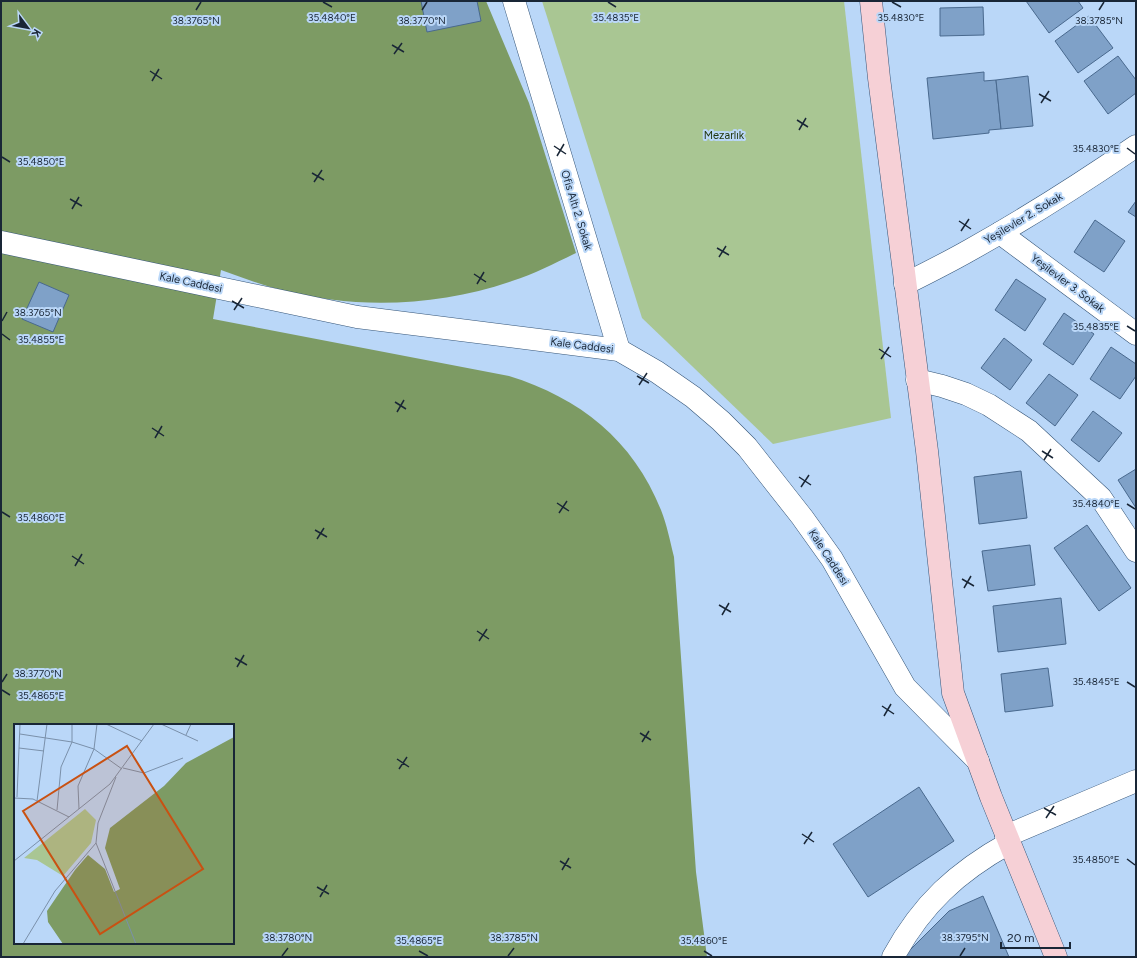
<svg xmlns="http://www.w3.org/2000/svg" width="1137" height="958" font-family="Figtree,sans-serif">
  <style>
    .green { fill: #a9c693 }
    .forest { fill: #7d9b64; fill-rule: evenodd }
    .building { fill: #7fa1c8; stroke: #49698e }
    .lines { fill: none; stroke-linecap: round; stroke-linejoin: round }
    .minor-casing { stroke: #355578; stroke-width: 23 }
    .tertiary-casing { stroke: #355578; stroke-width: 23 }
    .secondary-casing { stroke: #355578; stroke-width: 23 }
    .minor { stroke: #fff; stroke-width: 22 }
    .tertiary { stroke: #fff; stroke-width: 22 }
    .secondary { stroke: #f6d0d6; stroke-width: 22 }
    .ticks { fill: none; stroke: #192636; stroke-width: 1.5 }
    .labels { text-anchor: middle; stroke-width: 4; stroke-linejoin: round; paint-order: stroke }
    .park-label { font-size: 11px; fill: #22370e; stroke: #bad7f8 }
    .street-label { font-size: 11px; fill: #192636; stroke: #bad7f8 }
    .inset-road { fill: none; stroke: #7a90aa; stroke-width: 1 }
    .view { fill: #c95112; fill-opacity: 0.15; stroke: #c95112; stroke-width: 2 }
    .inset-edge { fill: none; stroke: #192636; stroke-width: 2 }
    .ticks-label { font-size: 10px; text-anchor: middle; fill: #192636; stroke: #bad7f8; stroke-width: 4; stroke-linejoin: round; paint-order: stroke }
  </style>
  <rect width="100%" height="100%" fill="#bad7f8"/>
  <!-- green -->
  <polygon class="green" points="542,1 844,1 891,418 773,444 642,318"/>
  <!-- forest -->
  <path class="forest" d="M1 1H486L529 103 576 253C555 263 535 274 512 281 439 306 357 310 282 290 261 285 241 277 221 270L213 319 509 376C580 398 633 440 661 510 667 525 670 541 674 557L696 872 707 957H1ZM15 725H233V943H15Z"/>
  <!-- building -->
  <g class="building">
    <polygon points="421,1 477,1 481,21 427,32"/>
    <polygon points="1026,1 1078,1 1083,8 1049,33"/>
    <polygon points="983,7 984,35 940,36 940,8"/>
    <polygon points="1089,16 1113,48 1078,73 1055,41"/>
    <polygon points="1118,56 1136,80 1136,93 1108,114 1084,81"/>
    <polygon points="984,72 984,81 996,80 1001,129 989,130 989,133 933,139 927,78"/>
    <polygon points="1028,76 1033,126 1001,129 996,80"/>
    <polygon points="1136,201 1136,217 1128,212"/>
    <polygon points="1095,220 1125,241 1104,272 1074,252"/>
    <polygon points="1016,279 1046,299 1025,331 995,310"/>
    <polygon points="39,282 69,295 53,332 22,319"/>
    <polygon points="1064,313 1094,334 1073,365 1043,344"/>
    <polygon points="1004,338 1032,360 1010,390 981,368"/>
    <polygon points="1111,347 1136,364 1136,376 1120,399 1090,379"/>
    <polygon points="1049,374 1078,395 1055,426 1026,403"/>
    <polygon points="1093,411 1122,433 1099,462 1071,440"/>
    <polygon points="1136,469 1136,508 1118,480"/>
    <polygon points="1021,471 1027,518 979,524 974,477"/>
    <polygon points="1087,525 1131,588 1099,611 1054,548"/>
    <polygon points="1030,545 1035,585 988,591 982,551"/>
    <polygon points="1061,598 1066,644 998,652 993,606"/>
    <polygon points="1048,668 1053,706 1005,712 1001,674"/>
    <polygon points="919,787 954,841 868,897 833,844"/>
    <polygon points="983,896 1009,957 903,957 949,911"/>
  </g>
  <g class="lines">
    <defs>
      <g id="minor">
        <polyline points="514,1 619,350"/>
        <polyline points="1000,233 1136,334"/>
        <path d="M905 284C927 273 949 262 970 250 1027 218 1082 183 1136 146"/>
        <polyline points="917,380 942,386 966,394 989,405 1029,431 1101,498 1136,551"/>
        <polyline points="1006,836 1136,781"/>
        <path d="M893 957C922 904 957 872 1009 843"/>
      </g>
      <polyline id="tertiary" points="1,242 357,317 619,350 657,372 693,397 721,421 747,447 802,517 832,559 905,687 978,761"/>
      <polyline id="secondary" points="871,1 879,78 927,451 953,693 991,797 1056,957"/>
    </defs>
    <!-- minor casing -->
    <use href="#minor" class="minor-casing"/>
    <!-- tertiary casing -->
    <use href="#tertiary" class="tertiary-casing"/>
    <!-- secondary casing -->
    <use href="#secondary" class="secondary-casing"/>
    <!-- minor -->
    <use href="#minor" class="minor"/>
    <!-- tertiary -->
    <use href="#tertiary" class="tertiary"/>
    <!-- secondary -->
    <use href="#secondary" class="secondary"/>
  </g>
  <!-- ticks -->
  <path class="ticks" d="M323 2 332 7M608 2 616 7M892 2 901 7M196 10 201 2M422 10 427 2M1099 10 1104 2M392 45 404 52M394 54 402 43M150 71 162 79M152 81 159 69M1039 94 1051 101M1041 103 1049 91M797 120 808 127M799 130 806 118M554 146 566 154M1127 148 1135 154M557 156 564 144M2 157 10 162M312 173 324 180M314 182 322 170M70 199 82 206M72 209 79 197M959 221 971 229M961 231 969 219M717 248 729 255M719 257 726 246M474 274 486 282M477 284 484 272M232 301 244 308M234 310 242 298M2 321 7 312M1127 326 1135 331M2 334 10 340M879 349 891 357M881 359 889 347M637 376 649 383M639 385 647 373M395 402 406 409M397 412 404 400M152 428 164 436M155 438 162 426M1042 451 1053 458M1044 460 1051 449M799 477 811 485M801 487 809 475M557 503 569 511M1127 504 1135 509M2 512 10 517M559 513 567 501M315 530 327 537M317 539 324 528M72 556 84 564M75 566 82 554M962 579 974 586M964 588 971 576M719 605 731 612M722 615 729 603M477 631 489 639M479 641 487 629M235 658 247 665M237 667 244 655M2 682 7 674M1127 682 1135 687M2 690 10 695M882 706 894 714M884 716 891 704M640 733 651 740M642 742 649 731M397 759 409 767M399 769 407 757M1044 808 1056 815M1046 818 1054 806M802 834 814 842M804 844 812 832M1127 859 1135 865M560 861 571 868M562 870 569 858M317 887 329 894M320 897 327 885M419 951 428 956M704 951 712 956M282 956 288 948M508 956 514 948M960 956 965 948"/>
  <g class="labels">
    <!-- park labels -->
    <g class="park-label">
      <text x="724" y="139">Mezarlık</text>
    </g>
    <!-- street labels -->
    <g class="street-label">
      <text transform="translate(577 210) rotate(73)" y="4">Ofis Altı 2. Sokak</text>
      <text transform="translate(1023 218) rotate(-31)" y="4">Yeşilevler 2. Sokak</text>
      <text transform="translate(191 282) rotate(12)" y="4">Kale Caddesi</text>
      <text transform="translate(1068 283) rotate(37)" y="4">Yeşilevler 3. Sokak</text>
      <text transform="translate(582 345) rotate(7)" y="4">Kale Caddesi</text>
      <text transform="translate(829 557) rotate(57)" y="4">Kale Caddesi</text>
    </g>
  </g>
  <!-- overview -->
  <g transform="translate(14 724)">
    <rect width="220" height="220" fill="#bad7f8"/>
    <path d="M71 85 82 96 77 119 49 152 23 136 10 134Z" fill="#a9c693"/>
    <path d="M220 13V220H49L34 198 33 187 61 146 74 131 91 145 100 168 106 165 91 124 96 104 150 62 172 39Z" fill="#7d9b64"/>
    <path class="inset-road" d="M92 0 128 17M147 0 184 17M6 10 58 18 80 25 108 45M172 11 177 0M5 24 30 27M109 44 130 49 169 34M102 53 84 99 82 119 122 220M3 73 6 0M0 74 19 75 55 93M23 77 33 0M65 85 64 62 80 25 83 0M43 86 47 43 58 18V0M0 137 96 60 140 0M9 220 41 167 82 119"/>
    <path class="view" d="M113 22 189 145 86 210 9 87Z"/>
    <rect width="220" height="220" class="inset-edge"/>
  </g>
  <g class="ticks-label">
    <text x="616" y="21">35.4835°E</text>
    <text x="332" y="21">35.4840°E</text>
    <text x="901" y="21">35.4830°E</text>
    <text x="196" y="24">38.3765°N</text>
    <text x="422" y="24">38.3770°N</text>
    <text x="1099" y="24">38.3785°N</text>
    <text x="1096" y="152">35.4830°E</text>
    <text x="41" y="165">35.4850°E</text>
    <text x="38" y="316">38.3765°N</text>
    <text x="1096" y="330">35.4835°E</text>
    <text x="41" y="343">35.4855°E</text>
    <text x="1096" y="507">35.4840°E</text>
    <text x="41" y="521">35.4860°E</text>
    <text x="38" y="677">38.3770°N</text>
    <text x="1096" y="685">35.4845°E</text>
    <text x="41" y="699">35.4865°E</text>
    <text x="1096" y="863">35.4850°E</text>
    <text x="288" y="941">38.3780°N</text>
    <text x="514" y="941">38.3785°N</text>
    <text x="965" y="941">38.3795°N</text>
    <text x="419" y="944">35.4865°E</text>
    <text x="704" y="944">35.4860°E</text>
  </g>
  <!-- border -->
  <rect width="1137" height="958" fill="none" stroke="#192636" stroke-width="4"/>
  <!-- north arrow -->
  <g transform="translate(28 28) rotate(122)" stroke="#bad7f8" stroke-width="3" paint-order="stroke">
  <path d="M0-3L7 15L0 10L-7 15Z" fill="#192636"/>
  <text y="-6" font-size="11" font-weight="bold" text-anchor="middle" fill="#192636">K</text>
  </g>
  <!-- scale -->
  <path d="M1001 942v6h69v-6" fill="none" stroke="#192636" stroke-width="2"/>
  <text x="1007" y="942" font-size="12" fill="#192636" stroke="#bad7f8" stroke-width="3" paint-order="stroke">20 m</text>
</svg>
